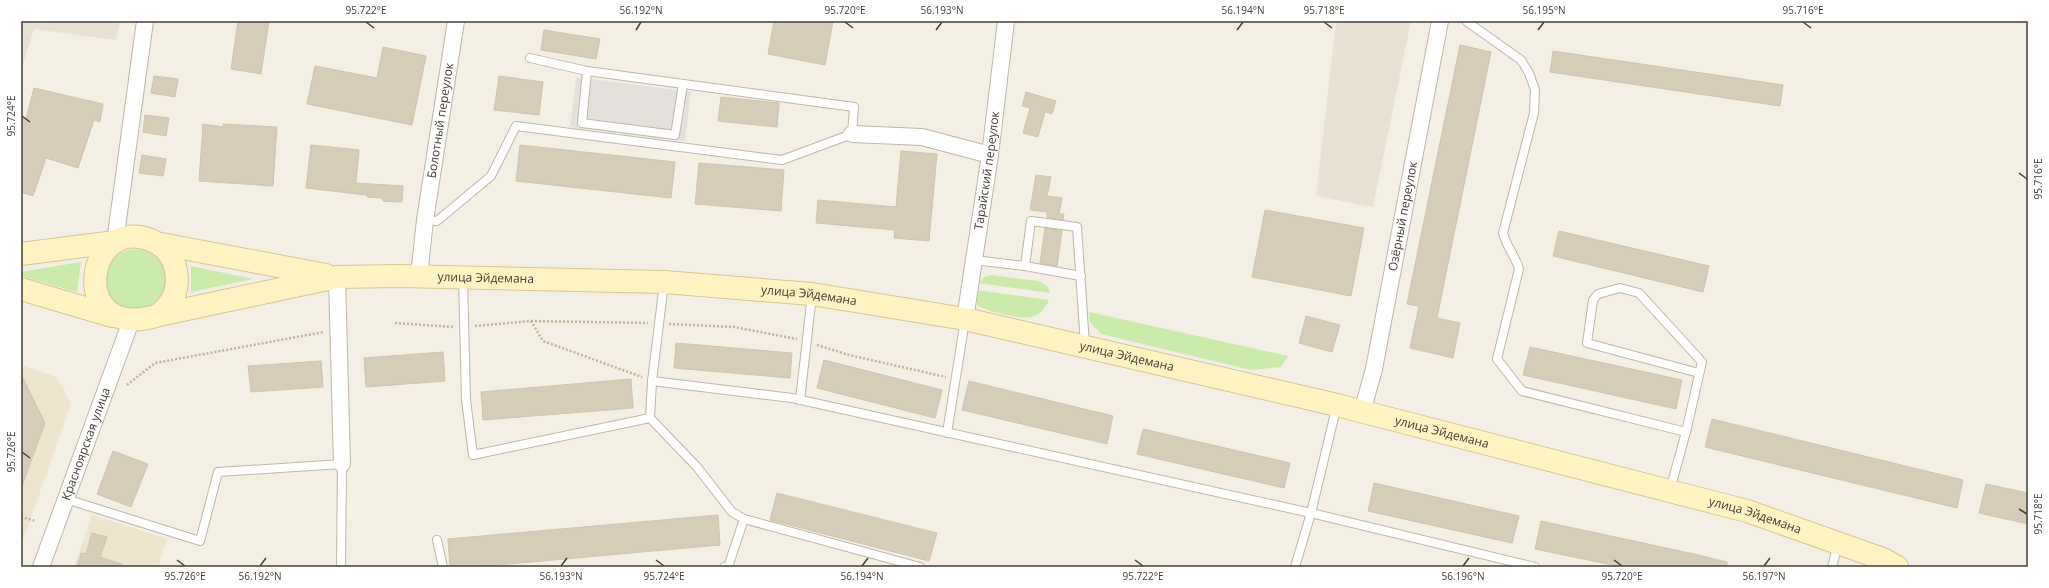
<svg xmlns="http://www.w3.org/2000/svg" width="2049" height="588" font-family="'Open Sans',sans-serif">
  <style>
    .residential { fill: #e7e2d3 }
    .education { fill: #ede5ce }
    .green { fill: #cbeaab }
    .parking { fill: #e4e1dd }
    .building { fill: #d5ccba; stroke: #d0c4ad }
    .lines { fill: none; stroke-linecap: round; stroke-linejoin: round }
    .service-casing { stroke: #bfb8a7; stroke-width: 10 }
    .minor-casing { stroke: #bfb8a7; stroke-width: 18 }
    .secondary-casing { stroke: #d6c692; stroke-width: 24 }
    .path { stroke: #c1b498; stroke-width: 2.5; stroke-dasharray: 2 2; stroke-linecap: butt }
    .service { stroke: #fff; stroke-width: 8 }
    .minor { stroke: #fff; stroke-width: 16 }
    .secondary { stroke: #fff3c3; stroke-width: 22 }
    .ticks { fill: none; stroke: #464034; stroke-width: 1.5 }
    .labels { text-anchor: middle; stroke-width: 3.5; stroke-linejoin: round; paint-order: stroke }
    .street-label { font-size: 12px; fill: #464034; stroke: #fff }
    .neatline { fill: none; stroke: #464034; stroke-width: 1.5 }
    .ticks-label { font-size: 10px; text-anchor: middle; fill: #464034 }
  </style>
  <rect width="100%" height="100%" fill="#f3efe5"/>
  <!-- residential -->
  <g class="residential">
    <polygon points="21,21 120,21 116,40 34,29 21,70"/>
    <polygon points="1336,21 1411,21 1373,207 1316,196"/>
  </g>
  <!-- education -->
  <g class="education">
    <polygon points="21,365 57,377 71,404 21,546"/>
    <polygon points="92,515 167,539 158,567 74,567"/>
  </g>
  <!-- green -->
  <g class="green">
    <circle cx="136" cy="280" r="31"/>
    <polygon points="81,262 77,292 21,276 21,272"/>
    <polygon points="191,266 253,279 191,292"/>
    <polygon points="991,275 1039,281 1048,287 1050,293 978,283 986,276"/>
    <path d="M976 290 1049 300C1046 308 1039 315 1031 317 1020 320 988 311 978 306L975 297Z"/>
    <polygon points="1089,312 1288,356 1281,367 1251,370 1101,334 1090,322"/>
  </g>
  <!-- parking -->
  <polygon class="parking" points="576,77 691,92 685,141 570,127"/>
  <!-- building -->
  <g class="building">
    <polygon points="238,21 269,21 261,74 231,69"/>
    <polygon points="774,21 833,21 825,65 768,54"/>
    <polygon points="544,30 600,39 596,59 541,50"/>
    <polygon points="1460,45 1491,52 1437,318 1460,323 1453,358 1410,348 1419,306 1407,304"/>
    <polygon points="383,47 426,56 412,125 307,104 315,66 377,78"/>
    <polygon points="1553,51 1783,85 1780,106 1550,72"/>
    <polygon points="154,76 178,79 175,97 151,93"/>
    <polygon points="499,76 543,82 539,115 494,110"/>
    <polygon points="34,88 103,104 100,122 94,120 78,168 46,158 33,196 21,192 21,117 26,119"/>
    <polygon points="1026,92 1056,101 1052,114 1045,112 1038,137 1023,133 1030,108 1022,106"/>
    <polygon points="721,97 779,103 777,127 718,121"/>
    <polygon points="145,115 169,118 166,136 143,132"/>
    <polygon points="203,124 223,127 223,124 277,127 273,186 199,181"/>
    <polygon points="311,145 359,150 356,183 403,186 402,202 383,201 382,198 367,197 367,195 306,188"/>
    <polygon points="520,145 675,162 671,198 516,181"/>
    <polygon points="901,151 937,154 929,241 894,238 895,230 816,223 818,200 896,207"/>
    <polygon points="142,155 166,159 163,176 139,173"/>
    <polygon points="699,163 784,170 781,211 695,204"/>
    <polygon points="1036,175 1051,177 1047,196 1062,198 1059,214 1064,214 1063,220 1047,217 1047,212 1030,210"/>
    <polygon points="1265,210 1364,228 1351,296 1252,277"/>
    <polygon points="1045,228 1062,231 1057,266 1040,263"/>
    <polygon points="1559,231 1709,266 1703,292 1553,256"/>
    <polygon points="1306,316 1340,325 1332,352 1299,343"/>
    <polygon points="676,343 792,353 790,378 674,368"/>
    <polygon points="1530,347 1682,380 1676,409 1523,375"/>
    <polygon points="443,352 445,381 366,387 364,358"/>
    <polygon points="824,360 942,390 935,418 817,388"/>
    <polygon points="321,361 323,387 251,392 248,366"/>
    <polygon points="21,374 45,423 22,486 21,486"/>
    <polygon points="631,379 633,408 483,420 481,392"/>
    <polygon points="969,381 1113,416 1107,444 962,410"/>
    <polygon points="1712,419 1963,480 1957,508 1705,447"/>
    <polygon points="1143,429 1290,463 1284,488 1137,454"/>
    <polygon points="113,451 148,464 131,507 97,494"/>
    <polygon points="1374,483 1519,516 1512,543 1368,511"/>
    <polygon points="1986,484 2028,493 2028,524 1979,513"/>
    <polygon points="777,493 937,533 929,561 770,520"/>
    <polygon points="718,515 720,545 476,567 450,567 448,539"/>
    <polygon points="1541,521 1694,554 1727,562 1727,567 1622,567 1535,549"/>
    <polygon points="92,533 107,537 100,557 122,564 122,567 77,567 81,553 86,554"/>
  </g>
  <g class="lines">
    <defs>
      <g id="service">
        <path d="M1466 21 1521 60 1529 73 1535 90 1534 113 1503 233C1507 248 1515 255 1519 269L1497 359 1522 391 1686 432 1670 490"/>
        <polyline points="587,71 582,123 675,135 683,84"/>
        <polyline points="425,220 437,221 491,176 516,126 782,160 852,134 854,107 587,71 530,58"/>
        <polyline points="974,260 1025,266 1031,221 1077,227 1085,345"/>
        <polyline points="1025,266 1081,276"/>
        <polyline points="463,278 466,400 473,455 650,418"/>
        <polyline points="664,283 652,381 792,398 1311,513 1535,567"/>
        <polyline points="652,381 650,418 697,467 732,512 744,519 920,567"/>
        <polyline points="800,400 812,295"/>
        <polyline points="1686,432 1702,362 1639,293 1620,288 1598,294 1593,300 1587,343 1699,373"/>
        <polyline points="947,433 965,320"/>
        <polyline points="66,499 200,541 218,472 342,464 341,567"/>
        <polyline points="437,540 443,567"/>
        <polyline points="724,567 728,567 744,519"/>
        <polyline points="1295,567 1311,513 1337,405"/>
        <polyline points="1832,567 1838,544"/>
      </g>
      <g id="minor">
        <polyline points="852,134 922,137 990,155"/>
        <polyline points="115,242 145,21"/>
        <path id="s1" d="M419 276 425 220 456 21"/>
        <polyline points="337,277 342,464"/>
        <path id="s2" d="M965 319 990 155 1006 21"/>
        <path id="s3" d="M1362 412 1374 369 1440 21"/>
        <path id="s4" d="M41 567 131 321"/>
      </g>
      <g id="secondary">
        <polyline points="161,244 326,275"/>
        <polyline points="21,254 115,242"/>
        <polyline points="21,289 112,316"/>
        <path id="s5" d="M159 315C164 310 170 304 173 298 182 277 175 250 153 241 84 211 66 345 159 315L337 277 399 276 664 282 812 294 965 319 1337 405 1747 511 1883 559 1897 567"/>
      </g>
    </defs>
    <!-- service casing -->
    <use href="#service" class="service-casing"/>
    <!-- minor casing -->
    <use href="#minor" class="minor-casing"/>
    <!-- secondary casing -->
    <use href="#secondary" class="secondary-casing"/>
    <!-- path -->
    <g class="path">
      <polyline points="531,321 648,323"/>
      <polyline points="395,323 454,327"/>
      <polyline points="669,324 734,327 797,339"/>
      <polyline points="475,326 531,321 543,341 642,377"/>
      <polyline points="817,345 849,355 946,377"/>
      <polyline points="127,385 155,363 324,332"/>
      <polyline points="21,517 36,521"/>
    </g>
    <!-- service -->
    <use href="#service" class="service"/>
    <!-- minor -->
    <use href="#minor" class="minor"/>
    <!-- secondary -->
    <use href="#secondary" class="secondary"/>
  </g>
  <!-- ticks -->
  <path class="ticks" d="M366 22 374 28M845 22 853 28M1324 22 1332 28M1803 22 1811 28M636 30 641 22M936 30 942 22M1237 30 1243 22M1538 30 1544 22M22 116 30 122M2019 173 2027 179M22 452 30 458M2019 509 2027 514M177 560 185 566M656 560 664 566M1135 560 1143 566M1614 560 1622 566M260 566 266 558M561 566 567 558M862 566 868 558M1463 566 1469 558M1764 566 1770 558"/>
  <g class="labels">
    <!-- street labels -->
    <g class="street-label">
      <text dy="4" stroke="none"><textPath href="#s1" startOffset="157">Болотный переулок</textPath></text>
      <text dy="4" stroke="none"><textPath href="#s2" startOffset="150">Тарайский переулок</textPath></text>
      <text dy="4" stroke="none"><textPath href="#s3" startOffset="200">Озёрный переулок</textPath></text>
      <text dy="4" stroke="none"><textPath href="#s5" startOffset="592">улица Эйдемана</textPath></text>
      <text dy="4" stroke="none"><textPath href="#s5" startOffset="916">улица Эйдемана</textPath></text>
      <text dy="4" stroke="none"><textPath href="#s5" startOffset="1240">улица Эйдемана</textPath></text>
      <text dy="4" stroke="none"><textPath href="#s5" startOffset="1564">улица Эйдемана</textPath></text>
      <text dy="4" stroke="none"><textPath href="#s4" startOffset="131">Красноярская улица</textPath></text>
      <text dy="4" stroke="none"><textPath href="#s5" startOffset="1888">улица Эйдемана</textPath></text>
    </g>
  </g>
  <!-- border -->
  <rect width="2049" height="588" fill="none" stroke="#ffffff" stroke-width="44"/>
  <rect x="22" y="22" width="2005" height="544" class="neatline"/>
  <g class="ticks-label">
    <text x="366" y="14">95.722°E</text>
    <text x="641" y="14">56.192°N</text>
    <text x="845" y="14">95.720°E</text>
    <text x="942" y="14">56.193°N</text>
    <text x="1243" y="14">56.194°N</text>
    <text x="1324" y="14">95.718°E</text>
    <text x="1544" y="14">56.195°N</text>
    <text x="1803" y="14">95.716°E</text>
    <text transform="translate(11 116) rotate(-90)" y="4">95.724°E</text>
    <text transform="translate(2038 179) rotate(-90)" y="4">95.716°E</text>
    <text transform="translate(11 452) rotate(-90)" y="4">95.726°E</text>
    <text transform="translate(2038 514) rotate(-90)" y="4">95.718°E</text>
    <text x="185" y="580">95.726°E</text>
    <text x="260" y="580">56.192°N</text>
    <text x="561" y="580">56.193°N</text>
    <text x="664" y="580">95.724°E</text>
    <text x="862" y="580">56.194°N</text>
    <text x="1143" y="580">95.722°E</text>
    <text x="1463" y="580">56.196°N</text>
    <text x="1622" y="580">95.720°E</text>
    <text x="1764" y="580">56.197°N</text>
  </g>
</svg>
